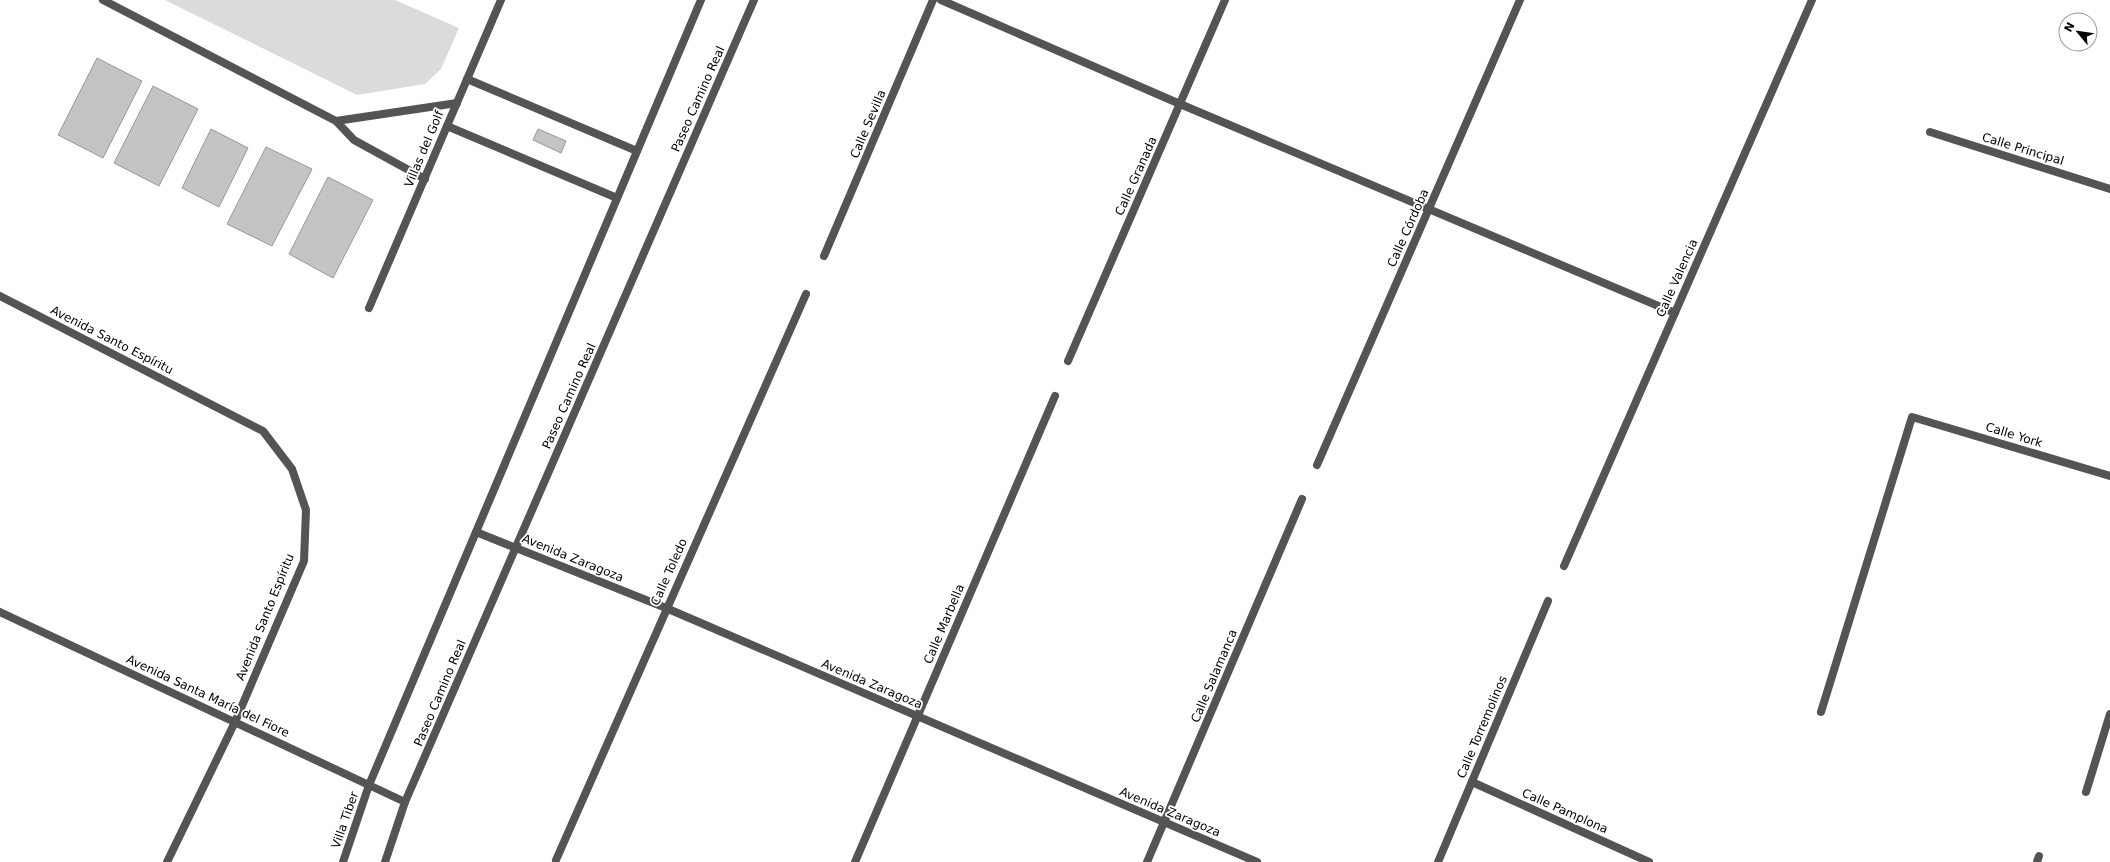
<svg xmlns="http://www.w3.org/2000/svg" width="2110" height="862" font-family="'DejaVu Sans',sans-serif">
  <style>
    .green { fill: #dbdbdb }
    .building { fill: #c4c4c4; stroke: #989898 }
    .lines { fill: none; stroke-linecap: round; stroke-linejoin: round }
    .street { stroke: #545454; stroke-width: 8 }
    .labels { text-anchor: middle; stroke-width: 3.5; stroke-linejoin: round; paint-order: stroke }
    .street-label { font-size: 12px; fill: #000; stroke: #fff }
  </style>
  <rect width="100%" height="100%" fill="#fff"/>
  <!-- green -->
  <polygon class="green" points="165,0 395,0 459,28 441,69 425,84 357,95"/>
  <!-- building -->
  <g class="building">
    <polygon points="97,58 142,81 103,158 58,135"/>
    <polygon points="153,86 198,109 159,186 114,163"/>
    <polygon points="211,129 248,148 219,207 182,188"/>
    <polygon points="538,129 566,141 561,153 533,140"/>
    <polygon points="266,147 312,169 272,246 227,224"/>
    <polygon points="328,177 373,200 333,278 289,254"/>
  </g>
  <g class="lines">
    <!-- street -->
    <g class="street">
      <polyline points="103,0 336,121 354,140 425,179"/>
      <polyline points="941,0 1180,104 1675,313"/>
      <polyline points="467,79 637,151"/>
      <polyline points="336,121 457,103"/>
      <polyline points="447,126 617,198"/>
      <polyline points="1930,132 2110,189"/>
      <polyline points="824,256 933,0"/>
      <polyline points="0,296 263,431 292,469 306,510 304,561 235,722 167,862"/>
      <polyline points="369,308 501,0"/>
      <polyline points="1068,361 1225,0"/>
      <polyline points="1317,465 1520,0"/>
      <polyline points="476,532 666,608 1257,862"/>
      <polyline points="1564,566 1812,0"/>
      <polyline points="0,612 405,802"/>
      <polyline points="1821,712 1912,417 2110,476"/>
      <polyline points="1472,782 1649,862"/>
      <polyline points="2086,792 2110,714"/>
      <polyline points="556,860 806,294"/>
      <polyline points="343,862 369,785 701,0"/>
      <polyline points="385,862 405,802 754,0"/>
      <polyline points="855,862 1055,396"/>
      <polyline points="1147,862 1302,499"/>
      <polyline points="1438,862 1548,601"/>
      <polyline points="2037,862 2039,856"/>
    </g>
  </g>
  <g class="labels">
    <!-- street labels -->
    <g class="street-label">
      <text transform="translate(698 99) rotate(-66)" y="4">Paseo Camino Real</text>
      <text transform="translate(868 124) rotate(-67)" y="4">Calle Sevilla</text>
      <text transform="translate(424 149) rotate(-67)" y="4">Villas del Golf</text>
      <text transform="translate(2023 149) rotate(17)" y="4">Calle Principal</text>
      <text transform="translate(1136 176) rotate(-66)" y="4">Calle Granada</text>
      <text transform="translate(1408 228) rotate(-66)" y="4">Calle Córdoba</text>
      <text transform="translate(1677 278) rotate(-66)" y="4">Calle Valencia</text>
      <text transform="translate(112 340) rotate(27)" y="4">Avenida Santo Espíritu</text>
      <text transform="translate(569 396) rotate(-66)" y="4">Paseo Camino Real</text>
      <text transform="translate(2014 435) rotate(17)" y="4">Calle York</text>
      <text transform="translate(573 558) rotate(22)" y="4">Avenida Zaragoza</text>
      <text transform="translate(669 572) rotate(-66)" y="4">Calle Toledo</text>
      <text transform="translate(265 617) rotate(-68)" y="4">Avenida Santo Espíritu</text>
      <text transform="translate(944 624) rotate(-67)" y="4">Calle Marbella</text>
      <text transform="translate(1214 676) rotate(-67)" y="4">Calle Salamanca</text>
      <text transform="translate(872 684) rotate(23)" y="4">Avenida Zaragoza</text>
      <text transform="translate(440 693) rotate(-67)" y="4">Paseo Camino Real</text>
      <text transform="translate(208 696) rotate(25)" y="4">Avenida Santa María del Fiore</text>
      <text transform="translate(1482 727) rotate(-67)" y="4">Calle Torremolinos</text>
      <text transform="translate(1565 811) rotate(24)" y="4">Calle Pamplona</text>
      <text transform="translate(1170 812) rotate(23)" y="4">Avenida Zaragoza</text>
      <text transform="translate(345 820) rotate(-71)" y="4">Villa Tiber</text>
    </g>
  </g>
  <!-- north arrow -->
  <g transform="translate(2078 32) rotate(299)"><circle r="19" fill="#ffffff" stroke="#999999"/>
  <path d="M0-3L7 15L0 10L-7 15Z" fill="#000000"/>
  <text y="-6" font-size="11" font-weight="bold" text-anchor="middle" fill="#000000">N</text>
  </g>
</svg>
